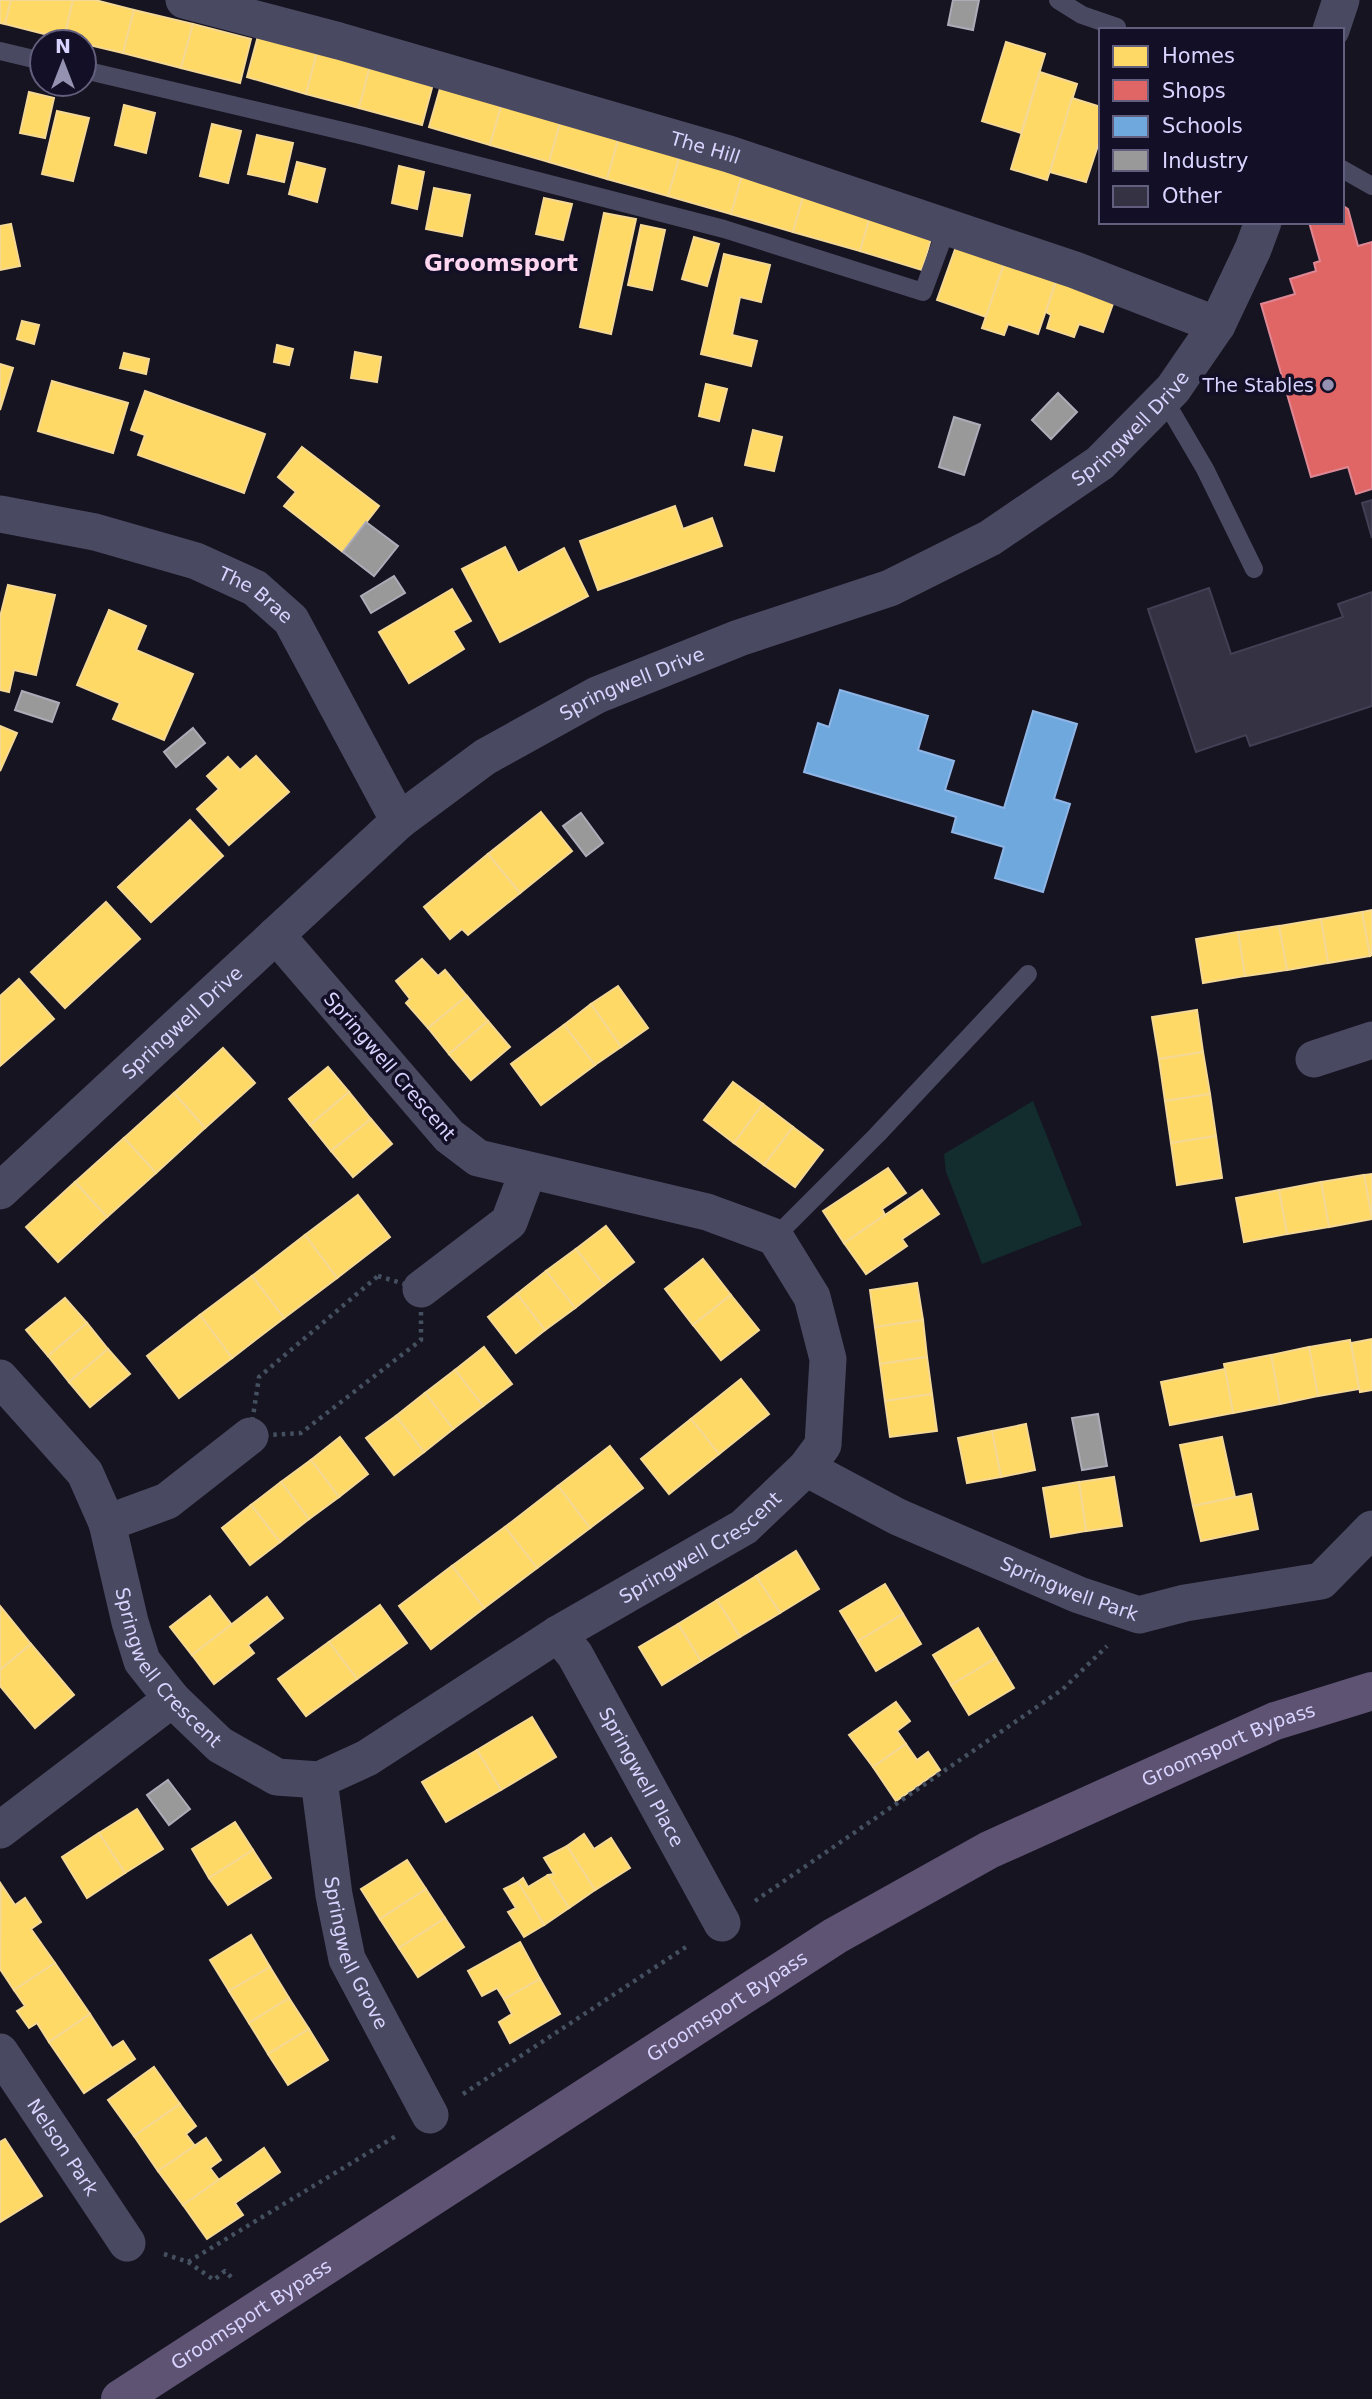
<svg xmlns="http://www.w3.org/2000/svg" width="1372" height="2399" font-family="'DejaVu Sans',sans-serif">
  <style>
    .green { fill: #132c2d }
    .homes { fill: #ffd966; stroke: #f4d894; stroke-width: 2 }
    .shops { fill: #e06666; stroke: #de8794; stroke-width: 2 }
    .schools { fill: #6fa8dc; stroke: #8fb5e6; stroke-width: 2 }
    .industry { fill: #999; stroke: #acabb8; stroke-width: 2 }
    .building { fill: #343243; stroke: #433f54; stroke-width: 2 }
    .lines { fill: none; stroke-linecap: round; stroke-linejoin: round }
    .path { stroke: #44505f; stroke-width: 4.5; stroke-dasharray: 3.5 5; stroke-linecap: butt }
    .lane { stroke: #4a4962; stroke-width: 18 }
    .street { stroke: #4a4962; stroke-width: 37 }
    .primary { stroke: #5e5373; stroke-width: 38 }
    .poi-dot { fill: #9591b1; stroke: #130f26; stroke-width: 2.5 }
    .labels { text-anchor: middle; stroke-width: 7; stroke-linejoin: round; paint-order: stroke }
    .street-label { font-size: 19px; fill: #d9d4ff; stroke: #130f26 }
    .poi-label { font-size: 19px; fill: #d9d4ff; stroke: #130f26; text-anchor: end }
    .quarter-label { font-size: 23px; font-weight: bold; fill: #ffd6f0; stroke: #130f26 }
  </style>
  <rect width="100%" height="100%" fill="#161421"/>
  <!-- green -->
  <polygon class="green" points="1033,1101 1082,1225 982,1264 946,1172 944,1154"/>
  <!-- homes -->
  <g class="homes">
    <polygon points="0,0 11,0 5,24 0,23"/>
    <polygon points="11,0 73,0 64,39 5,24"/>
    <polygon points="73,0 95,0 134,10 123,53 64,39"/>
    <polygon points="134,10 193,24 181,68 123,53"/>
    <polygon points="193,24 251,39 240,83 181,68"/>
    <polygon points="258,36 317,52 306,94 247,77"/>
    <polygon points="1006,42 1045,54 1021,133 982,121"/>
    <polygon points="317,52 370,66 359,108 306,94"/>
    <polygon points="370,66 433,84 422,125 359,108"/>
    <polygon points="1040,72 1077,84 1047,180 1011,169"/>
    <polygon points="441,85 502,103 490,145 429,127"/>
    <polygon points="29,92 54,98 45,138 20,133"/>
    <polygon points="1072,98 1101,107 1101,136 1086,182 1050,172"/>
    <polygon points="502,103 561,120 549,162 490,145"/>
    <polygon points="124,105 155,113 146,153 115,145"/>
    <polygon points="57,111 89,118 73,181 42,174"/>
    <polygon points="561,120 619,137 607,179 549,162"/>
    <polygon points="212,124 241,131 228,183 200,176"/>
    <polygon points="257,135 293,143 284,182 248,174"/>
    <polygon points="619,137 680,155 668,196 607,179"/>
    <polygon points="680,155 743,172 731,214 668,196"/>
    <polygon points="297,162 325,169 317,202 289,194"/>
    <polygon points="399,166 424,172 417,209 392,203"/>
    <polygon points="743,172 805,190 793,232 731,214"/>
    <polygon points="434,188 470,195 462,236 426,229"/>
    <polygon points="805,190 872,210 860,251 793,232"/>
    <polygon points="544,198 572,204 563,240 536,234"/>
    <polygon points="872,210 934,228 922,270 860,251"/>
    <polygon points="604,213 636,219 611,334 580,327"/>
    <polygon points="11,224 20,266 0,270 0,226"/>
    <polygon points="641,225 665,230 652,290 628,285"/>
    <polygon points="694,237 719,244 707,286 682,279"/>
    <polygon points="958,241 1006,258 986,317 937,300"/>
    <polygon points="724,254 770,265 761,302 740,297 732,335 757,341 751,366 701,354"/>
    <polygon points="1006,258 1058,275 1038,334 1008,324 1004,335 982,328"/>
    <polygon points="1058,275 1116,295 1103,332 1079,324 1074,337 1047,328 1051,315 1046,312"/>
    <polygon points="22,321 39,325 34,344 17,339"/>
    <polygon points="277,345 293,349 289,365 274,362"/>
    <polygon points="355,352 381,357 377,382 351,378"/>
    <polygon points="124,353 149,359 146,374 120,368"/>
    <polygon points="0,364 13,368 0,410"/>
    <polygon points="52,381 128,403 113,453 38,431"/>
    <polygon points="706,384 727,389 719,421 699,416"/>
    <polygon points="145,391 265,434 244,493 138,455 145,435 131,430"/>
    <polygon points="753,430 782,437 774,471 745,465"/>
    <polygon points="302,447 379,506 343,552 284,506 296,492 278,477"/>
    <polygon points="675,506 683,529 712,518 722,546 598,590 580,541"/>
    <polygon points="505,547 518,573 564,548 588,596 500,642 462,569"/>
    <polygon points="8,585 55,595 36,675 14,670 9,692 0,690 0,617"/>
    <polygon points="452,589 471,621 453,631 464,649 409,683 379,632"/>
    <polygon points="109,610 146,626 136,650 193,674 164,740 113,719 120,703 77,685"/>
    <polygon points="0,726 17,733 0,771"/>
    <polygon points="256,756 289,792 229,845 197,809 219,789 207,776 228,757 240,770"/>
    <polygon points="541,812 572,851 520,893 488,854"/>
    <polygon points="190,820 223,856 151,922 118,887"/>
    <polygon points="488,854 520,893 468,935 462,929 450,939 424,907"/>
    <polygon points="106,902 140,939 65,1008 31,972"/>
    <polygon points="1372,910 1372,955 1370,956 1362,912"/>
    <polygon points="1362,912 1370,956 1328,963 1321,919"/>
    <polygon points="1321,919 1328,963 1287,970 1279,926"/>
    <polygon points="1279,926 1287,970 1245,976 1238,932"/>
    <polygon points="1238,932 1245,976 1203,983 1196,939"/>
    <polygon points="422,959 438,976 445,970 467,996 428,1028 406,1003 410,999 396,981"/>
    <polygon points="19,979 54,1019 0,1066 0,996"/>
    <polygon points="618,986 648,1028 621,1047 591,1004"/>
    <polygon points="467,996 488,1021 449,1054 428,1028"/>
    <polygon points="591,1004 621,1047 595,1065 564,1025"/>
    <polygon points="1197,1010 1203,1052 1159,1059 1152,1017"/>
    <polygon points="488,1021 510,1047 471,1080 449,1054"/>
    <polygon points="564,1025 595,1065 541,1105 511,1064"/>
    <polygon points="223,1048 255,1083 205,1128 174,1093"/>
    <polygon points="1203,1052 1210,1094 1165,1101 1159,1059"/>
    <polygon points="328,1067 349,1092 310,1125 289,1099"/>
    <polygon points="733,1082 763,1104 734,1143 704,1120"/>
    <polygon points="349,1092 371,1119 331,1151 310,1125"/>
    <polygon points="174,1093 205,1128 156,1173 124,1138"/>
    <polygon points="1210,1094 1216,1136 1171,1143 1165,1101"/>
    <polygon points="763,1104 793,1127 764,1165 734,1143"/>
    <polygon points="371,1119 392,1144 353,1177 331,1151"/>
    <polygon points="793,1127 823,1150 795,1187 764,1165"/>
    <polygon points="1216,1136 1222,1178 1177,1185 1171,1143"/>
    <polygon points="124,1138 156,1173 107,1217 75,1182"/>
    <polygon points="888,1168 906,1193 882,1209 885,1215 844,1243 823,1211"/>
    <polygon points="1372,1174 1372,1219 1364,1175"/>
    <polygon points="1364,1175 1372,1219 1329,1227 1321,1182"/>
    <polygon points="75,1182 107,1217 58,1262 26,1227"/>
    <polygon points="1321,1182 1329,1227 1287,1234 1279,1190"/>
    <polygon points="922,1190 939,1214 902,1239 907,1246 866,1274 844,1243"/>
    <polygon points="1279,1190 1287,1234 1244,1242 1236,1198"/>
    <polygon points="358,1195 390,1237 337,1278 305,1235"/>
    <polygon points="606,1226 634,1262 604,1285 576,1249"/>
    <polygon points="305,1235 337,1278 284,1318 252,1276"/>
    <polygon points="576,1249 604,1285 575,1308 546,1271"/>
    <polygon points="703,1259 731,1295 693,1325 665,1289"/>
    <polygon points="546,1271 575,1308 545,1330 517,1294"/>
    <polygon points="252,1276 284,1318 232,1358 200,1315"/>
    <polygon points="917,1283 923,1320 875,1327 870,1290"/>
    <polygon points="517,1294 545,1330 516,1353 488,1317"/>
    <polygon points="731,1295 759,1330 721,1360 693,1325"/>
    <polygon points="65,1298 87,1323 48,1356 26,1330"/>
    <polygon points="200,1315 232,1358 179,1398 147,1356"/>
    <polygon points="923,1320 927,1357 880,1364 875,1327"/>
    <polygon points="87,1323 108,1349 69,1382 48,1356"/>
    <polygon points="1372,1339 1372,1390 1360,1392 1351,1343"/>
    <polygon points="1350,1340 1359,1389 1318,1396 1309,1347"/>
    <polygon points="484,1347 512,1384 483,1406 455,1370"/>
    <polygon points="1309,1347 1318,1396 1280,1404 1271,1355"/>
    <polygon points="108,1349 130,1374 90,1407 69,1382"/>
    <polygon points="1271,1355 1280,1404 1233,1413 1224,1364"/>
    <polygon points="927,1357 932,1394 885,1401 880,1364"/>
    <polygon points="1225,1369 1233,1413 1170,1425 1161,1382"/>
    <polygon points="455,1370 483,1406 453,1429 425,1393"/>
    <polygon points="741,1379 769,1414 719,1454 691,1419"/>
    <polygon points="425,1393 453,1429 424,1452 396,1416"/>
    <polygon points="932,1394 937,1431 890,1437 885,1401"/>
    <polygon points="396,1416 424,1452 394,1475 366,1438"/>
    <polygon points="691,1419 719,1454 669,1494 641,1459"/>
    <polygon points="1026,1424 1035,1470 1001,1477 992,1431"/>
    <polygon points="992,1431 1001,1477 967,1483 958,1438"/>
    <polygon points="340,1437 368,1474 339,1497 311,1460"/>
    <polygon points="1222,1437 1235,1497 1193,1506 1180,1445"/>
    <polygon points="610,1446 643,1488 590,1528 558,1486"/>
    <polygon points="311,1460 339,1497 309,1519 281,1482"/>
    <polygon points="1114,1477 1122,1526 1086,1531 1079,1482"/>
    <polygon points="281,1482 309,1519 280,1542 251,1505"/>
    <polygon points="1079,1482 1086,1531 1051,1537 1043,1488"/>
    <polygon points="558,1486 590,1528 537,1568 505,1527"/>
    <polygon points="1251,1494 1258,1529 1201,1541 1193,1506"/>
    <polygon points="251,1505 280,1542 250,1565 222,1528"/>
    <polygon points="505,1527 537,1568 484,1608 452,1566"/>
    <polygon points="796,1551 819,1589 780,1613 756,1576"/>
    <polygon points="452,1566 484,1608 431,1649 399,1606"/>
    <polygon points="756,1576 780,1613 740,1637 717,1600"/>
    <polygon points="885,1584 903,1614 858,1641 840,1611"/>
    <polygon points="210,1596 232,1625 192,1655 170,1627"/>
    <polygon points="267,1597 283,1618 248,1645 254,1653 214,1684 192,1655"/>
    <polygon points="717,1600 740,1637 701,1661 678,1624"/>
    <polygon points="380,1605 407,1643 357,1679 329,1642"/>
    <polygon points="0,1606 31,1644 0,1670"/>
    <polygon points="903,1614 921,1644 876,1671 858,1641"/>
    <polygon points="678,1624 701,1661 662,1685 639,1647"/>
    <polygon points="978,1628 996,1658 951,1685 933,1655"/>
    <polygon points="329,1642 357,1679 306,1716 278,1679"/>
    <polygon points="31,1644 74,1695 35,1728 0,1686 0,1670"/>
    <polygon points="996,1658 1014,1688 969,1715 951,1685"/>
    <polygon points="896,1702 910,1721 897,1731 906,1744 873,1767 849,1735"/>
    <polygon points="532,1717 556,1757 501,1790 477,1750"/>
    <polygon points="906,1744 917,1760 928,1752 940,1770 896,1801 873,1767"/>
    <polygon points="477,1750 501,1790 446,1822 422,1782"/>
    <polygon points="137,1809 163,1849 125,1873 99,1833"/>
    <polygon points="235,1822 253,1850 209,1878 192,1849"/>
    <polygon points="99,1833 125,1873 87,1898 62,1857"/>
    <polygon points="584,1834 594,1849 611,1838 630,1868 595,1890 567,1846"/>
    <polygon points="567,1846 595,1890 569,1908 548,1875 554,1874 544,1858"/>
    <polygon points="253,1850 271,1878 228,1905 209,1878"/>
    <polygon points="407,1860 426,1889 380,1919 361,1889"/>
    <polygon points="548,1875 569,1908 544,1925 518,1882 523,1878 528,1887"/>
    <polygon points="518,1882 544,1925 524,1937 508,1912 516,1908 504,1889"/>
    <polygon points="1,1884 15,1905 25,1898 41,1922 31,1929 55,1963 14,1990 0,1969"/>
    <polygon points="426,1889 445,1918 399,1948 380,1919"/>
    <polygon points="445,1918 464,1947 418,1977 399,1948"/>
    <polygon points="251,1935 270,1967 229,1991 210,1960"/>
    <polygon points="520,1942 540,1979 504,1999 497,1988 482,1996 468,1971"/>
    <polygon points="55,1963 90,2014 49,2042 37,2023 29,2028 17,2011 25,2006 14,1990"/>
    <polygon points="270,1967 289,1998 249,2023 229,1991"/>
    <polygon points="540,1979 560,2014 510,2043 499,2022 512,2014 504,1999"/>
    <polygon points="289,1998 309,2029 268,2054 249,2023"/>
    <polygon points="90,2014 112,2048 123,2041 135,2059 84,2093 49,2042"/>
    <polygon points="309,2029 328,2060 288,2085 268,2054"/>
    <polygon points="154,2067 180,2104 134,2136 108,2100"/>
    <polygon points="180,2104 196,2126 186,2134 195,2146 158,2171 134,2136"/>
    <polygon points="206,2138 221,2160 210,2168 219,2180 183,2205 158,2171"/>
    <polygon points="5,2139 42,2196 0,2222 0,2142"/>
    <polygon points="264,2148 280,2172 235,2203 243,2215 207,2239 183,2205"/>
  </g>
  <!-- shops -->
  <polygon class="shops" points="1342,205 1348,209 1358,246 1372,242 1372,489 1356,494 1348,467 1311,477 1261,304 1295,294 1290,279 1316,271 1314,263 1320,261 1309,222 1342,222"/>
  <!-- schools -->
  <polygon class="schools" points="840,690 928,716 918,750 954,761 945,790 1004,808 1033,711 1077,724 1054,799 1070,804 1043,892 995,878 1004,847 952,832 956,817 804,772 818,723 829,727"/>
  <!-- industry -->
  <g class="industry">
    <polygon points="953,0 979,0 973,30 948,25"/>
    <polygon points="1058,393 1077,412 1051,439 1032,420"/>
    <polygon points="954,417 980,425 964,475 939,467"/>
    <polygon points="366,522 398,546 374,576 343,552"/>
    <polygon points="394,576 405,593 371,613 361,596"/>
    <polygon points="22,691 59,703 52,722 15,710"/>
    <polygon points="193,728 205,743 176,767 164,752"/>
    <polygon points="581,813 603,843 586,856 563,826"/>
    <polygon points="1098,1414 1107,1466 1082,1470 1072,1418"/>
    <polygon points="168,1780 190,1809 169,1825 147,1795"/>
  </g>
  <!-- building -->
  <g class="building">
    <polygon points="1372,500 1372,538 1362,503"/>
    <polygon points="1209,588 1231,654 1343,617 1338,604 1372,592 1372,706 1250,746 1246,735 1196,752 1148,609"/>
  </g>
  <g class="lines">
    <!-- path -->
    <g class="path">
      <polygon points="378,1276 421,1289 421,1340 301,1433 250,1436 259,1377"/>
      <polyline points="755,1901 1063,1689 1107,1646"/>
      <polyline points="463,2094 689,1945"/>
      <polyline points="164,2254 188,2262 396,2136"/>
      <polyline points="188,2262 214,2280 225,2271 232,2278"/>
    </g>
    <!-- lane -->
    <g class="lane">
      <polyline points="1058,0 1082,15 1117,27"/>
      <polyline points="0,51 42,61"/>
      <polyline points="84,70 364,136 724,229 923,292 947,227"/>
      <polyline points="1342,169 1372,186"/>
      <polyline points="1164,399 1205,469 1254,569"/>
      <polyline points="775,1237 877,1135 1028,974"/>
    </g>
    <!-- street -->
    <g class="street">
      <path id="s1" d="M184 0 339 41 729 154 1075 270 1217 325"/>
      <polyline points="1331,30 1341,0"/>
      <path id="s2" d="M0 514 95 532 196 561 255 588 291 620 399 821"/>
      <polyline points="1314,1059 1372,1040"/>
      <path id="s3" d="M0 1191 399 821 485 757 597 695 739 638 890 588 990 538 1100 463 1173 389 1217 325 1253 249 1263 222"/>
      <polyline points="421,1289 509,1222 528,1171"/>
      <path id="s4" d="M0 1378 85 1473 107 1523 130 1622 142 1661 172 1699 220 1745 277 1777 319 1780 367 1758 558 1634 744 1527 806 1468 823 1445 828 1359 812 1297 775 1237 707 1212 478 1158 449 1136 276 935"/>
      <path id="s5" d="M806 1468 898 1517 1079 1595 1139 1615 1185 1603 1321 1581 1372 1529"/>
      <polyline points="107,1523 167,1501 250,1436"/>
      <path id="s6" d="M558 1634 575 1655 722 1923"/>
      <path id="s7" d="M319 1780 334 1895 347 1959 430 2115"/>
      <polyline points="0,1830 172,1699"/>
      <path id="s8" d="M0 2052 127 2243"/>
    </g>
    <!-- primary -->
    <path class="primary" id="s9" d="M120 2399 835 1936 989 1850 1275 1721 1372 1691"/>
  </g>
  <!-- markers -->
  <circle class="poi-dot" cx="1328" cy="385" r="7"/>
  <g class="labels">
    <!-- street labels -->
    <g class="street-label">
      <text dy="7" stroke="none"><textPath href="#s1" startOffset="542">The Hill</textPath></text>
      <text dy="7" stroke="none"><textPath href="#s3" startOffset="1382">Springwell Drive</textPath></text>
      <text dy="7" stroke="none"><textPath href="#s2" startOffset="271">The Brae</textPath></text>
      <text dy="7" stroke="none"><textPath href="#s3" startOffset="816">Springwell Drive</textPath></text>
      <text dy="7" stroke="none"><textPath href="#s3" startOffset="248">Springwell Drive</textPath></text>
      <text transform="translate(390 1066) rotate(49)" y="7">Springwell Crescent</text>
      <text dy="7" stroke="none"><textPath href="#s4" startOffset="994">Springwell Crescent</textPath></text>
      <text dy="7" stroke="none"><textPath href="#s5" startOffset="290">Springwell Park</textPath></text>
      <text dy="7" stroke="none"><textPath href="#s4" startOffset="343">Springwell Crescent</textPath></text>
      <text dy="7" stroke="none"><textPath href="#s9" startOffset="1290">Groomsport Bypass</textPath></text>
      <text dy="7" stroke="none"><textPath href="#s6" startOffset="166">Springwell Place</textPath></text>
      <text dy="7" stroke="none"><textPath href="#s7" startOffset="178">Springwell Grove</textPath></text>
      <text dy="7" stroke="none"><textPath href="#s9" startOffset="723">Groomsport Bypass</textPath></text>
      <text dy="7" stroke="none"><textPath href="#s8" startOffset="114">Nelson Park</textPath></text>
      <text dy="7" stroke="none"><textPath href="#s9" startOffset="156">Groomsport Bypass</textPath></text>
    </g>
    <!-- poi labels -->
    <g class="poi-label">
      <text x="1314" y="392">The Stables</text>
    </g>
    <!-- quarter labels -->
    <g class="quarter-label">
      <text x="501" y="271">Groomsport</text>
    </g>
  </g>
  <!-- legend -->
  <rect x="1099" y="28" width="245" height="196" fill="#130f26" stroke="#625e7d" stroke-width="2"/>
  <rect x="1113" y="46" width="35" height="21" fill="#ffd966" stroke="#625e7d" stroke-width="2"/>
  <text x="1162" y="63" font-size="21" fill="#d9d4ff">Homes</text>
  <rect x="1113" y="80" width="35" height="21" fill="#e06666" stroke="#625e7d" stroke-width="2"/>
  <text x="1162" y="98" font-size="21" fill="#d9d4ff">Shops</text>
  <rect x="1113" y="116" width="35" height="21" fill="#6fa8dc" stroke="#625e7d" stroke-width="2"/>
  <text x="1162" y="133" font-size="21" fill="#d9d4ff">Schools</text>
  <rect x="1113" y="150" width="35" height="21" fill="#999999" stroke="#625e7d" stroke-width="2"/>
  <text x="1162" y="168" font-size="21" fill="#d9d4ff">Industry</text>
  <rect x="1113" y="186" width="35" height="21" fill="#343243" stroke="#625e7d" stroke-width="2"/>
  <text x="1162" y="203" font-size="21" fill="#d9d4ff">Other</text>
  <!-- north arrow -->
  <g transform="translate(63 63)"><circle r="33" fill="#130f26" stroke="#625e7d" stroke-width="2"/>
  <path d="M0-5L12 26L0 18L-12 26Z" fill="#9591b1"/>
  <text y="-10" font-size="19" font-weight="bold" text-anchor="middle" fill="#d9d4ff">N</text>
  </g>
</svg>
